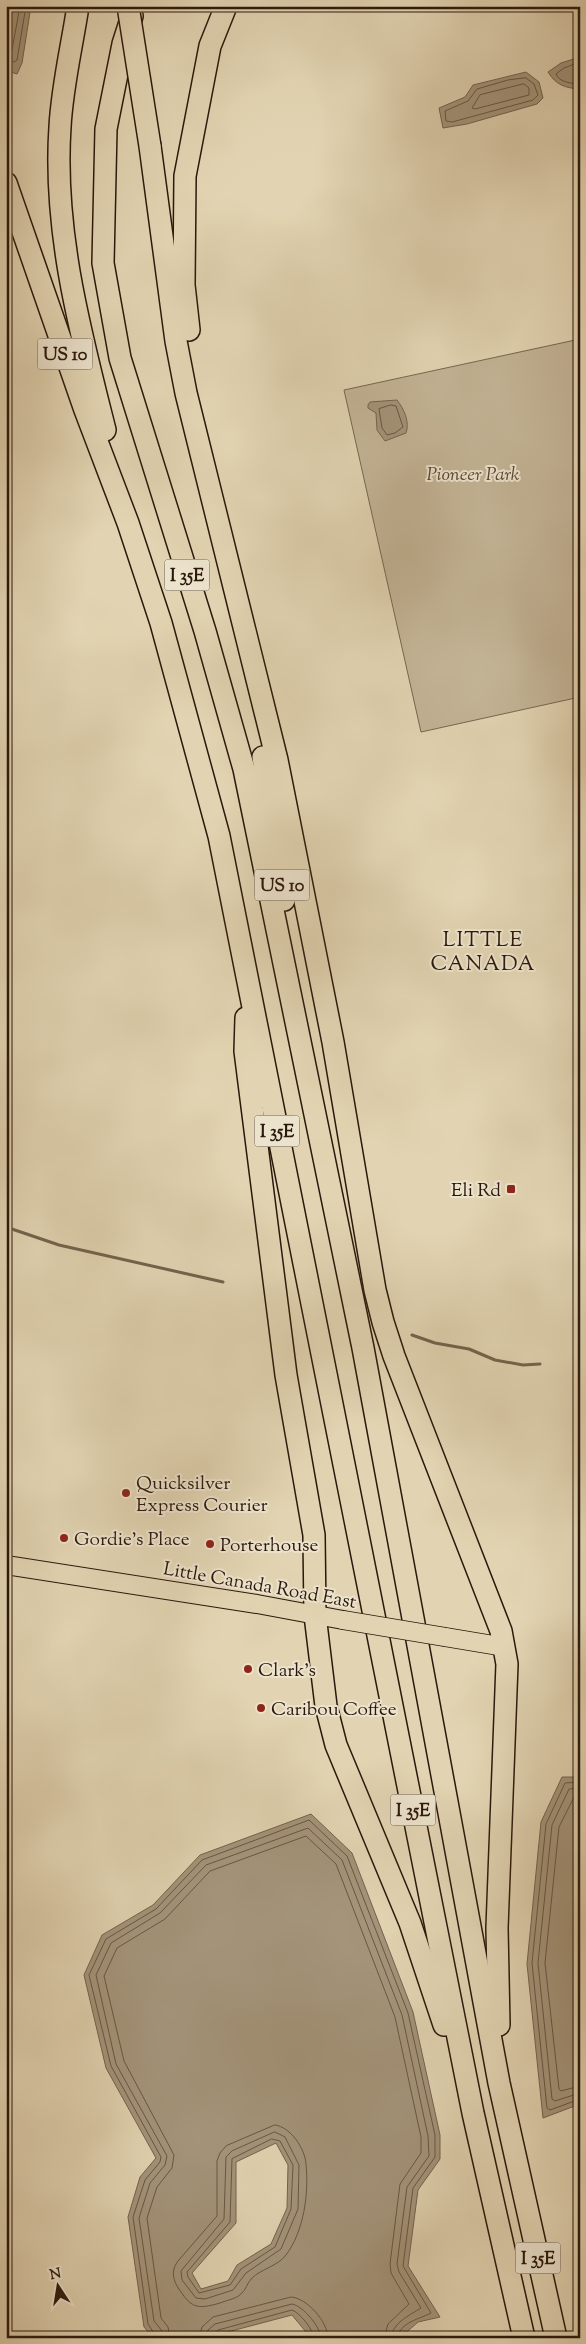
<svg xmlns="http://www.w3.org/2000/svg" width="586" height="2344" font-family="'Sorts Mill Goudy',serif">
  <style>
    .green { fill: #c3b496; stroke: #776651 }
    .water { fill: #a4947a; stroke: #74624e; fill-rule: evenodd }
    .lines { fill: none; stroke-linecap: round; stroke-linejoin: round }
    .shore { stroke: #685643; stroke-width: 1 }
    .stream { stroke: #74624e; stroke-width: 3 }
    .major-casing { stroke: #2b180c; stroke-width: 20 }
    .highway-casing { stroke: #2b180c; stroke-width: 24 }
    .major { stroke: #e2d4b2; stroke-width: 18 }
    .highway { stroke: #e2d4b2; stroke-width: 21 }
    .major-bridge-casing { stroke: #2b180c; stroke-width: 20; stroke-linecap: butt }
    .highway-bridge-casing { stroke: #2b180c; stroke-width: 24; stroke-linecap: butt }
    .major-bridge { stroke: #e2d4b2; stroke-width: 18 }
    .highway-bridge { stroke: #e2d4b2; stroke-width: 21 }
    .poi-dot { fill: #8f2418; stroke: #ece3cd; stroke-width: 2 }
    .labels { text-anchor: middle; stroke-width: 4; stroke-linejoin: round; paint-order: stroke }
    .shield { fill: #ece3cd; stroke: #655546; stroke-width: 1 }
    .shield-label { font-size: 18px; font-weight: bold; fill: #2b180c }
    .park-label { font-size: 19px; font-style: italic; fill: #594735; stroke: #ece3cd }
    .poi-label { font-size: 19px; fill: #2b180c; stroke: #ece3cd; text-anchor: start }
    .street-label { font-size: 19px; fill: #2b180c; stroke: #ece3cd }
    .quarter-label { font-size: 21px; letter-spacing: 1px; fill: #2b180c; stroke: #ece3cd }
  </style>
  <rect width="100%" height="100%" fill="#e2d4b2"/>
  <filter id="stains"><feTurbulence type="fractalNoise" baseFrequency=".004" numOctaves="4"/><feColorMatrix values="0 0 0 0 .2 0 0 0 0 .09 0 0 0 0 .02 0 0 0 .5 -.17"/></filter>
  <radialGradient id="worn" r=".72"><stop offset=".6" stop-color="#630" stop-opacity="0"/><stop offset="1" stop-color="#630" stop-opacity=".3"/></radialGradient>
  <!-- green -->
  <polygon class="green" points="580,339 580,697 421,732 344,390"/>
  <!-- water -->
  <g class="water">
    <polygon points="6,6 31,6 22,63 17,74 11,72 6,55"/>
    <path d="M580 57V89C565 88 556 85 548 72L561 63Z"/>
    <polygon points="526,72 539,82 543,98 537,104 467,124 443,128 439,108 465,97 473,85"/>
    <path d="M397 400C404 409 410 422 406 433L385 441 377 430 376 413 368 408V405L370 402Z"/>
    <polygon points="562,1777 580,1777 580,2104 543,2118 527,1964 541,1822"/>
    <path d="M311 1814 352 1853 413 2012 440 2135V2159L418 2190 408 2266 440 2317 418 2322 400 2338H311L292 2315 220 2334 216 2338H153L144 2327 128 2217 140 2177 156 2158 106 2068 84 1975 102 1935 153 1905 200 1855ZM276 2143 288 2165 287 2208 271 2244 237 2265 228 2281 201 2289 192 2273 236 2223V2162Z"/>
  </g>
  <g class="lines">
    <!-- shore -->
    <g class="shore">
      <polyline points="6,52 12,50 20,6"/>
      <polyline points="6,58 14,62 17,60 26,6"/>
      <path d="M580 62 564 68 556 74C560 83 571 83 580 84"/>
      <polygon points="526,78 534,84 538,95 533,100 452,122 446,121 445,111 468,101 477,89 508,80"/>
      <polygon points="524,84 529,88 529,95 475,109 472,108 480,95"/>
      <polygon points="391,405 396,406 403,427 395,433 387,435 382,428 379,409"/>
      <polyline points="580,1782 565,1783 546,1824 532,1963 547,2108 550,2110 580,2099"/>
      <polyline points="580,1788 569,1789 552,1825 538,1963 552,2099 555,2101 580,2093"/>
      <polyline points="580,1796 574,1797 559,1827 545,1963 559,2089 561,2091 580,2086"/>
      <path d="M275 2125C291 2127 305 2149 306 2164 309 2193 304 2231 286 2255 278 2266 261 2269 252 2278 247 2283 246 2290 241 2294 236 2299 227 2300 220 2303 196 2310 191 2308 177 2286 172 2277 172 2269 178 2261L217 2216V2161L220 2153 226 2146Z"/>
      <polygon points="275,2132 285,2137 299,2165 298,2209 281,2249 246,2273 233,2290 205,2299 196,2298 182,2280 181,2271 224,2219 226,2157 232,2151"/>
      <polygon points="272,2139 280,2141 293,2165 291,2209 275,2247 241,2269 230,2285 199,2293 188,2277 187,2272 230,2222 232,2159"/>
      <path d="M157 2338 148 2324 133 2217 145 2180 160 2162 161 2157 111 2066 89 1975 106 1939 156 1909 202 1860 309 1820 347 1856 408 2013 435 2135V2157L413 2188 403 2266 431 2313C420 2319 400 2322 397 2338"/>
      <path d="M163 2338 162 2331 154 2321 139 2218 150 2183 165 2165 167 2156 116 2064 96 1975 111 1943 160 1913 206 1865 308 1828 342 1860 402 2015 428 2136 429 2156 407 2187 397 2264 399 2272 421 2308C410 2315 392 2323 391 2338"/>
      <polyline points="170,2338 168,2327 161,2318 147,2218 157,2187 172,2168 174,2155 124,2061 104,1976 117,1948 165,1919 210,1871 306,1836 336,1864 395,2017 421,2137 421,2153 400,2184 390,2264 391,2273 409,2304 388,2324 384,2338"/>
      <path d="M199 2338 202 2327 213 2317 291 2297C307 2298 328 2322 328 2338"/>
      <path d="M207 2338 208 2330 215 2324 292 2304C303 2306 320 2326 321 2338"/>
      <path d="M213 2338 218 2330 292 2310C300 2313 313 2329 314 2338"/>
    </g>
    <!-- stream -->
    <g class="stream">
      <polyline points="6,1227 59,1245 223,1282"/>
      <polyline points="412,1335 435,1343 469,1349 495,1360 523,1365 540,1364"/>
    </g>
    <defs>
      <g id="major">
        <polyline points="6,1565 257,1604 343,1620"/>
        <polyline points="445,1637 505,1647"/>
      </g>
      <g id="highway">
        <path d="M78 6C72 46 62 87 60 127 53 230 80 331 105 430"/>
        <polyline points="132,16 123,44 106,129 103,263 120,358 205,631 244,769 363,1348 499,2083 556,2338"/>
        <polyline points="150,146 176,341 186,393 277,760 333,1042 375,1290 383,1322 394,1356 501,1631 507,1664 497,1928 499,2025"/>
        <polyline points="6,183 85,410 128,523 161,623 219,836 473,2113 524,2338"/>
        <polyline points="189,330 184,285 185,176 210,46 226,6"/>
        <polyline points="263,757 284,900"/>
        <polyline points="246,1018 245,1051 286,1375 314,1535 315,1615 326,1706 336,1745 410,1923 444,2025"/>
      </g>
    </defs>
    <!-- major casing -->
    <use href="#major" class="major-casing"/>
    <!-- highway casing -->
    <use href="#highway" class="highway-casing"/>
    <!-- major -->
    <use href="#major" class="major"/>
    <!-- highway -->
    <use href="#highway" class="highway"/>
    <defs>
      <polyline id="major-bridge" points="343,1620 445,1637"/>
      <polyline id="highway-bridge" points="128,6 150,146"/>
    </defs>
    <!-- major-bridge casing -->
    <use href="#major-bridge" class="major-bridge-casing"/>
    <!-- highway-bridge casing -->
    <use href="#highway-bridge" class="highway-bridge-casing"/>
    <!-- major-bridge -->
    <use href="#major-bridge" class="major-bridge"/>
    <!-- highway-bridge -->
    <use href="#highway-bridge" class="highway-bridge"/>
  </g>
  <!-- markers -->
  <g class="poi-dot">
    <rect x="506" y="1184" width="10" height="10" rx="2.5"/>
    <circle cx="126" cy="1493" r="5"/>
    <circle cx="64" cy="1538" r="5"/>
    <circle cx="210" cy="1544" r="5"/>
    <circle cx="248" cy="1669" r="5"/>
    <circle cx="261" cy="1708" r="5"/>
  </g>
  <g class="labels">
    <!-- shield labels -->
    <g class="shield">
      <rect x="37.5" y="338.5" width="55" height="31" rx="4"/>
      <rect x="164.5" y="559.5" width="45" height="31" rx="4"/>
      <rect x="254.5" y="869.5" width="55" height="31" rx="4"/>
      <rect x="254.5" y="1115.5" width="45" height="31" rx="4"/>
      <rect x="390.5" y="1794.5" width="45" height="31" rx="4"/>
      <rect x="515.5" y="2242.5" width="45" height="31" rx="4"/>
    </g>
    <g class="shield-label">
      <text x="65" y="360">US 10</text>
      <text x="187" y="581">I 35E</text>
      <text x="282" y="891">US 10</text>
      <text x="277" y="1137">I 35E</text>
      <text x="413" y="1816">I 35E</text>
      <text x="538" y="2264">I 35E</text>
    </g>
    <!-- park labels -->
    <g class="park-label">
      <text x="473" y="480">Pioneer Park</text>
    </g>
    <!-- poi labels -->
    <g class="poi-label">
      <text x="501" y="1196" text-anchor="end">Eli Rd</text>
      <text x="136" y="1489">Quicksilver<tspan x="136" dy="22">Express Courier</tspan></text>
      <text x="74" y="1545">Gordie's Place</text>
      <text x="220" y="1551">Porterhouse</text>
      <text x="258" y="1676">Clark's</text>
      <text x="271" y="1715">Caribou Coffee</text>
    </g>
    <!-- street labels -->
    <g class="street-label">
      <text transform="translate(260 1584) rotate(10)" y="7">Little Canada Road East</text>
    </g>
    <!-- quarter labels -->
    <g class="quarter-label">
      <text x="483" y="946">LITTLE<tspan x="483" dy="24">CANADA</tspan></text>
    </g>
  </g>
  <!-- margin -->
  <rect width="586" height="2344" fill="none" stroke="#e2d4b2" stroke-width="25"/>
  <rect x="8" y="8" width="571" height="2329" fill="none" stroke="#2b180c" stroke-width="2.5"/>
  <rect x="12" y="12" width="561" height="2319" fill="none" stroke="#2b180c"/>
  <!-- north arrow -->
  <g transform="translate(58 2286) rotate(348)" stroke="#ece3cd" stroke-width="4" paint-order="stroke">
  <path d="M0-4L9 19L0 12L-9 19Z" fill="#2b180c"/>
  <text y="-8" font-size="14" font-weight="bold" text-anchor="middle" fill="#2b180c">N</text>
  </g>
  <rect width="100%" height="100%" filter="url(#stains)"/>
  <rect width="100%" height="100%" fill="url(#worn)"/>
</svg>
